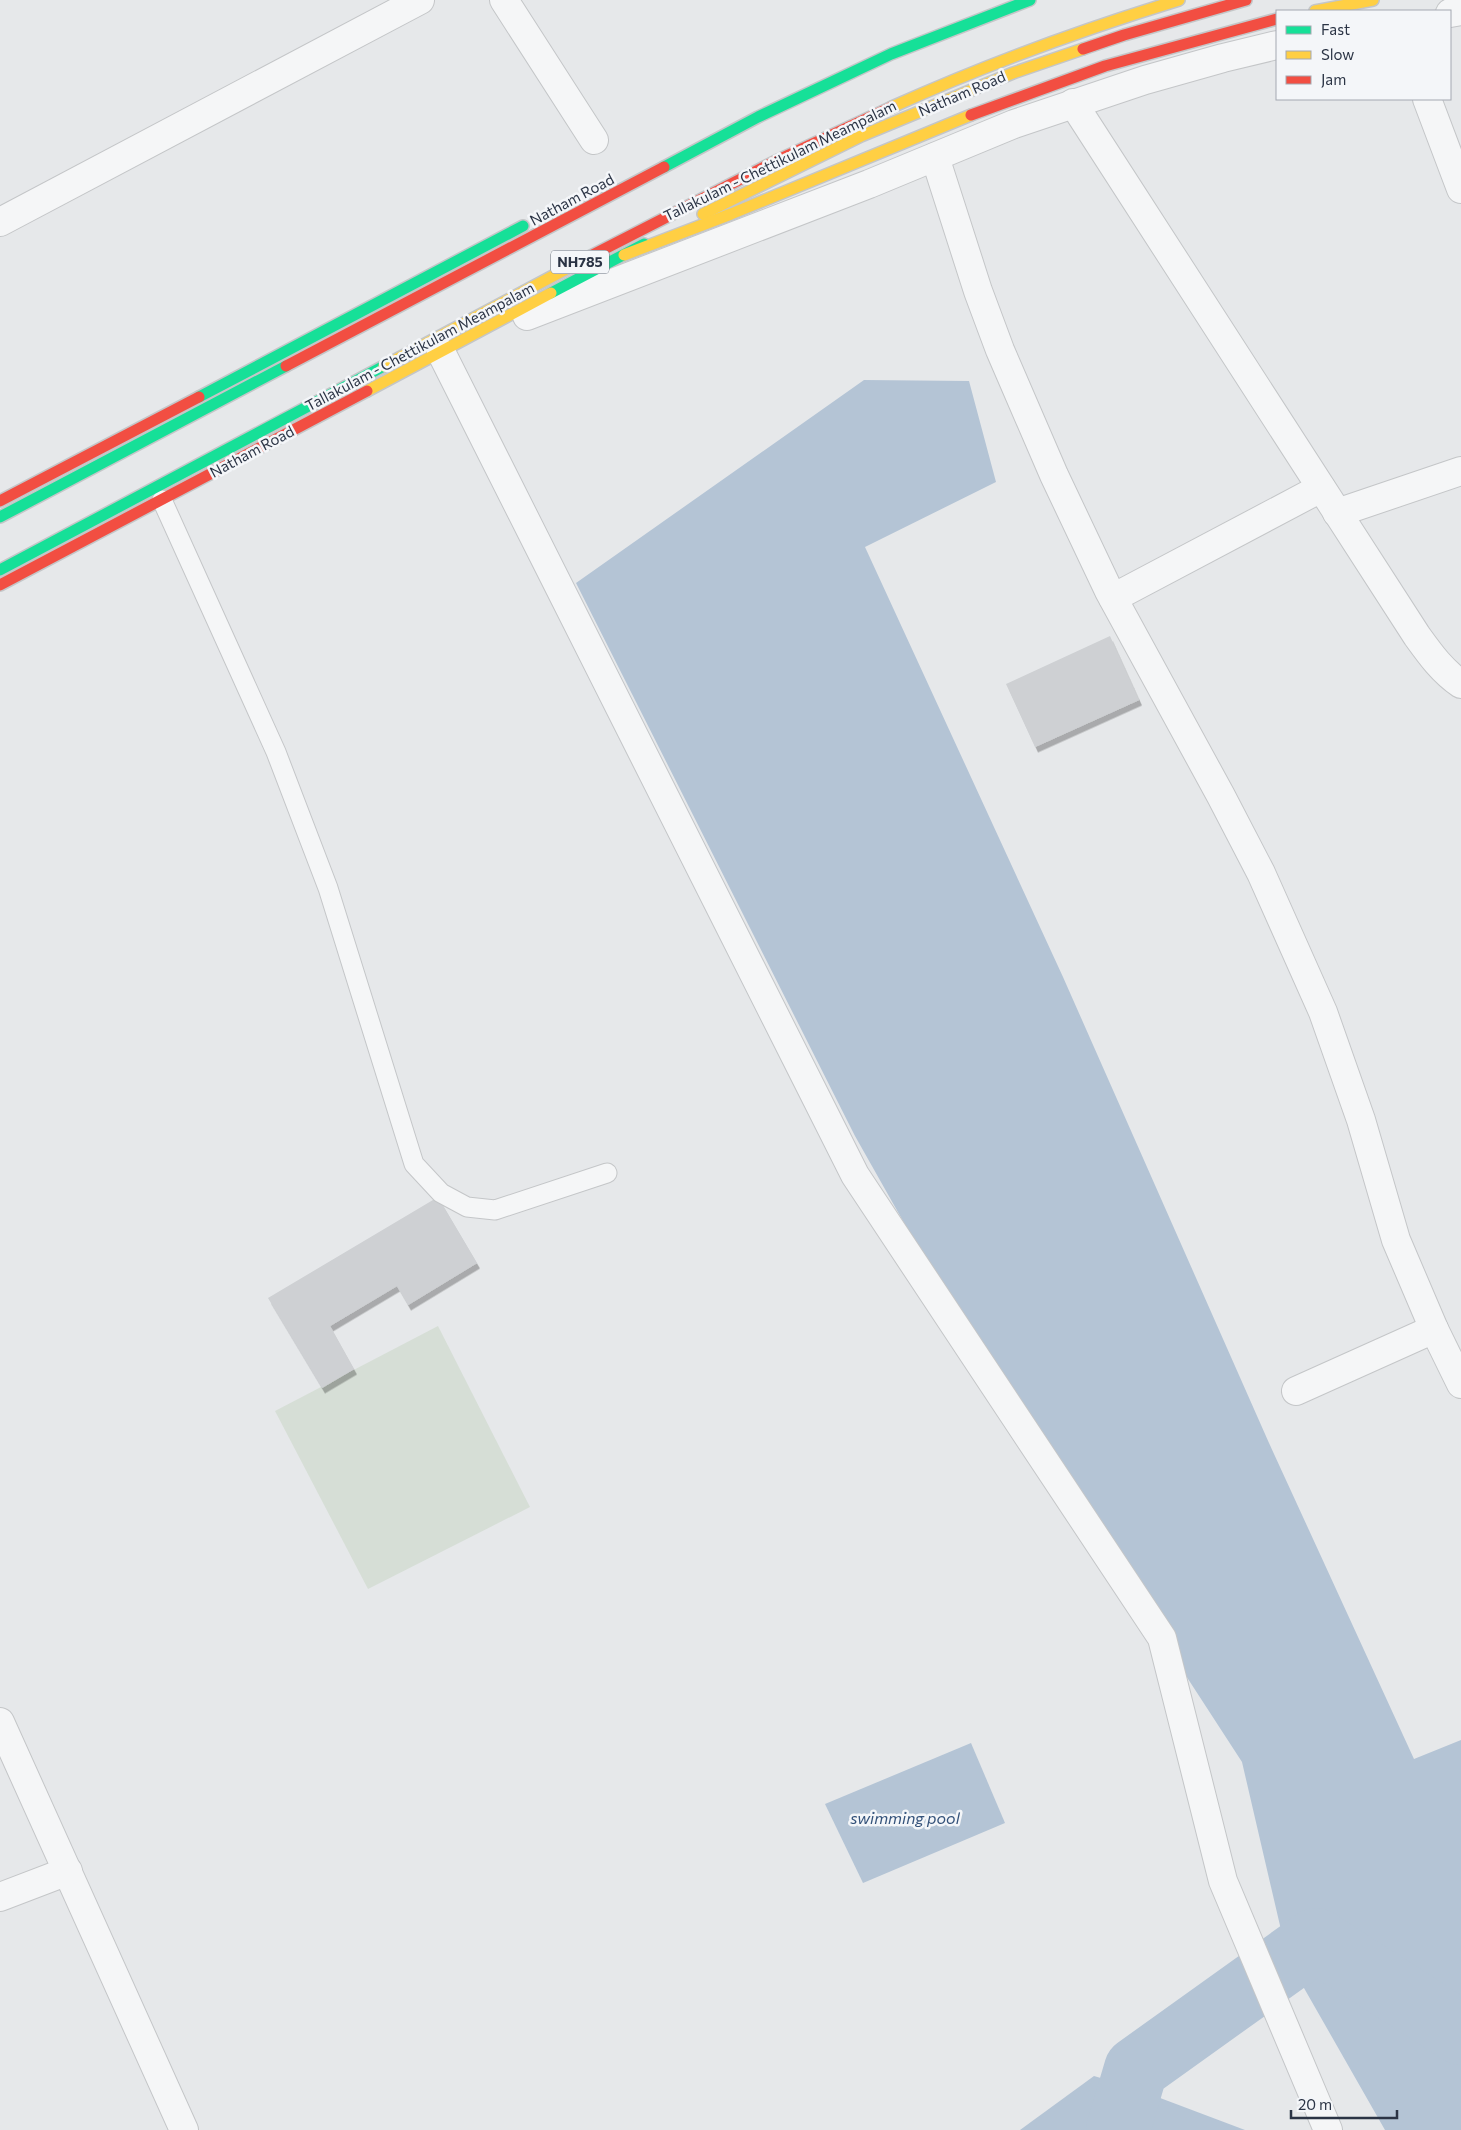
<svg xmlns="http://www.w3.org/2000/svg" width="1461" height="2130" font-family="Commissioner,sans-serif">
  <style>
    .green { fill: #d6ded6 }
    .water { fill: #b4c4d5 }
    .lines { fill: none; stroke-linecap: round; stroke-linejoin: round }
    .river { stroke: #b4c4d5; stroke-width: 64 }
    .building { fill: #ced0d3; filter: url(#shadow) }
    .lane-casing { stroke: #c4c6c8; stroke-width: 21 }
    .street-casing { stroke: #c4c6c8; stroke-width: 30 }
    .fast-casing { stroke: #c4c6c8; stroke-width: 14 }
    .slow-casing { stroke: #c4c6c8; stroke-width: 14 }
    .jam-casing { stroke: #c4c6c8; stroke-width: 14 }
    .lane { stroke: #f5f6f7; stroke-width: 19 }
    .street { stroke: #f5f6f7; stroke-width: 28 }
    .fast { stroke: #16e098; stroke-width: 11 }
    .slow { stroke: #ffcf43; stroke-width: 11 }
    .jam { stroke: #f24e42; stroke-width: 11 }
    .labels { text-anchor: middle; stroke-width: 5; stroke-linejoin: round; paint-order: stroke }
    .shield { fill: #f4f6f9; stroke: #676e7b; stroke-width: 1 }
    .shield-label { font-size: 14px; font-weight: bold; fill: #2b3445 }
    .street-label { font-size: 15px; fill: #2b3445; stroke: #f4f6f9 }
    .water-label { font-size: 16px; font-style: italic; fill: #34527a; stroke: #f4f6f9 }
  </style>
  <defs>
    <filter id="shadow"><feDropShadow dx="3" dy="5.5" stdDeviation="0" flood-color="#0004"/></filter>
  </defs>
  <rect width="100%" height="100%" fill="#e6e8ea"/>
  <!-- green -->
  <polygon class="green" points="438,1326 530,1507 368,1589 275,1411"/>
  <!-- water -->
  <g class="water">
    <polygon points="864,380 969,381 996,482 865,547 1063,977 1269,1443 1414,1759 1461,1740 1461,2130 1385,2130 1288,1960 1242,1762 986,1368 855,1136 576,583"/>
    <polygon points="971,1743 1005,1823 863,1883 825,1804"/>
    <polygon points="1094,2076 1131,2087 1245,2130 1020,2130"/>
  </g>
  <g class="lines">
    <!-- river -->
    <polyline class="river" points="1118,2130 1136,2069 1316,1940 1461,2033"/>
  </g>
  <!-- building -->
  <g class="building">
    <polygon points="1110,636 1139,700 1035,747 1006,684"/>
    <polygon points="438,1197 477,1263 408,1305 397,1286 330,1326 354,1369 322,1388 268,1298"/>
  </g>
  <g class="lines">
    <defs>
      <polyline id="lane" points="162,500 276,752 328,888 414,1164 441,1193 467,1207 495,1210 607,1173"/>
      <g id="street">
        <polyline points="504,0 594,140"/>
        <polyline points="1450,13 1461,11"/>
        <polyline points="1427,99 1461,189"/>
        <path d="M1073 103 1417 636C1430 654 1442 671 1461 684"/>
        <polyline points="935,157 978,291 1000,350 1054,475 1109,591 1221,796 1261,873 1323,1012 1361,1120 1396,1240 1434,1329 1461,1384"/>
        <polyline points="0,222 420,0"/>
        <polyline points="527,316 869,184 1014,124 1145,80 1223,58 1277,45"/>
        <polyline points="441,352 855,1175 1162,1638 1223,1881 1328,2130"/>
        <polyline points="1337,513 1461,471"/>
        <polyline points="1113,598 1321,488"/>
        <polyline points="1296,1391 1434,1329"/>
        <polyline points="0,1722 184,2130"/>
        <polyline points="0,1897 68,1871"/>
      </g>
      <g id="fast">
        <polyline points="664,167 758,117 891,54 1030,0"/>
        <polyline points="551,293 644,244"/>
        <polyline points="199,397 523,226"/>
        <polyline points="0,517 286,366"/>
        <polyline points="0,570 384,366"/>
      </g>
      <g id="slow">
        <polyline points="1315,11 1373,0"/>
        <path d="M892 107C985 65 1081 30 1179 0"/>
        <polyline points="703,214 861,136 1013,73 1083,49"/>
        <polyline points="624,255 731,214 971,115"/>
        <polyline points="384,366 583,260"/>
        <polyline points="367,391 551,293"/>
      </g>
      <g id="jam">
        <polyline points="1083,49 1124,35 1246,0"/>
        <polyline points="971,115 1105,66 1277,19"/>
        <polyline points="583,260 778,160 892,107"/>
        <polyline points="286,366 664,167"/>
        <polyline points="0,501 199,397"/>
        <polyline points="0,585 367,391"/>
      </g>
    </defs>
    <!-- lane casing -->
    <use href="#lane" class="lane-casing"/>
    <!-- street casing -->
    <use href="#street" class="street-casing"/>
    <!-- fast casing -->
    <use href="#fast" class="fast-casing"/>
    <!-- slow casing -->
    <use href="#slow" class="slow-casing"/>
    <!-- jam casing -->
    <use href="#jam" class="jam-casing"/>
    <!-- lane -->
    <use href="#lane" class="lane"/>
    <!-- street -->
    <use href="#street" class="street"/>
    <!-- fast -->
    <use href="#fast" class="fast"/>
    <!-- slow -->
    <use href="#slow" class="slow"/>
    <!-- jam -->
    <use href="#jam" class="jam"/>
  </g>
  <g class="labels">
    <!-- shield labels -->
    <rect class="shield" x="551" y="250.5" width="58" height="23" rx="4"/>
    <g class="shield-label">
      <text x="580" y="267">NH785</text>
    </g>
    <!-- street labels -->
    <g class="street-label">
      <text transform="translate(962 94) rotate(-23)" y="5">Natham Road</text>
      <text transform="translate(780 161) rotate(-26)" y="5">Tallakulam - Chettikulam Meampalam</text>
      <text transform="translate(572 200) rotate(-28)" y="5">Natham Road</text>
      <text transform="translate(420 347) rotate(-28)" y="5">Tallakulam - Chettikulam Meampalam</text>
      <text transform="translate(252 452) rotate(-28)" y="5">Natham Road</text>
    </g>
    <!-- water labels -->
    <g class="water-label">
      <text x="905" y="1824">swimming pool</text>
    </g>
  </g>
  <!-- legend -->
  <rect x="1276" y="10" width="175" height="90" fill="#f4f6f9" stroke="#a4a8b1"/>
  <rect x="1286" y="26" width="25" height="8" fill="#16e098" stroke="#a4a8b1"/>
  <text x="1321" y="35" font-size="15" fill="#2b3445">Fast</text>
  <rect x="1286" y="51" width="25" height="8" fill="#ffcf43" stroke="#a4a8b1"/>
  <text x="1321" y="60" font-size="15" fill="#2b3445">Slow</text>
  <rect x="1286" y="76" width="25" height="8" fill="#f24e42" stroke="#a4a8b1"/>
  <text x="1321" y="85" font-size="15" fill="#2b3445">Jam</text>
  <!-- scale -->
  <path d="M1291 2110v8h106v-8" fill="none" stroke="#2b3445" stroke-width="2.5"/>
  <text x="1298" y="2110" font-size="15" fill="#2b3445" stroke="#f4f6f9" stroke-width="4" paint-order="stroke">20 m</text>
</svg>
